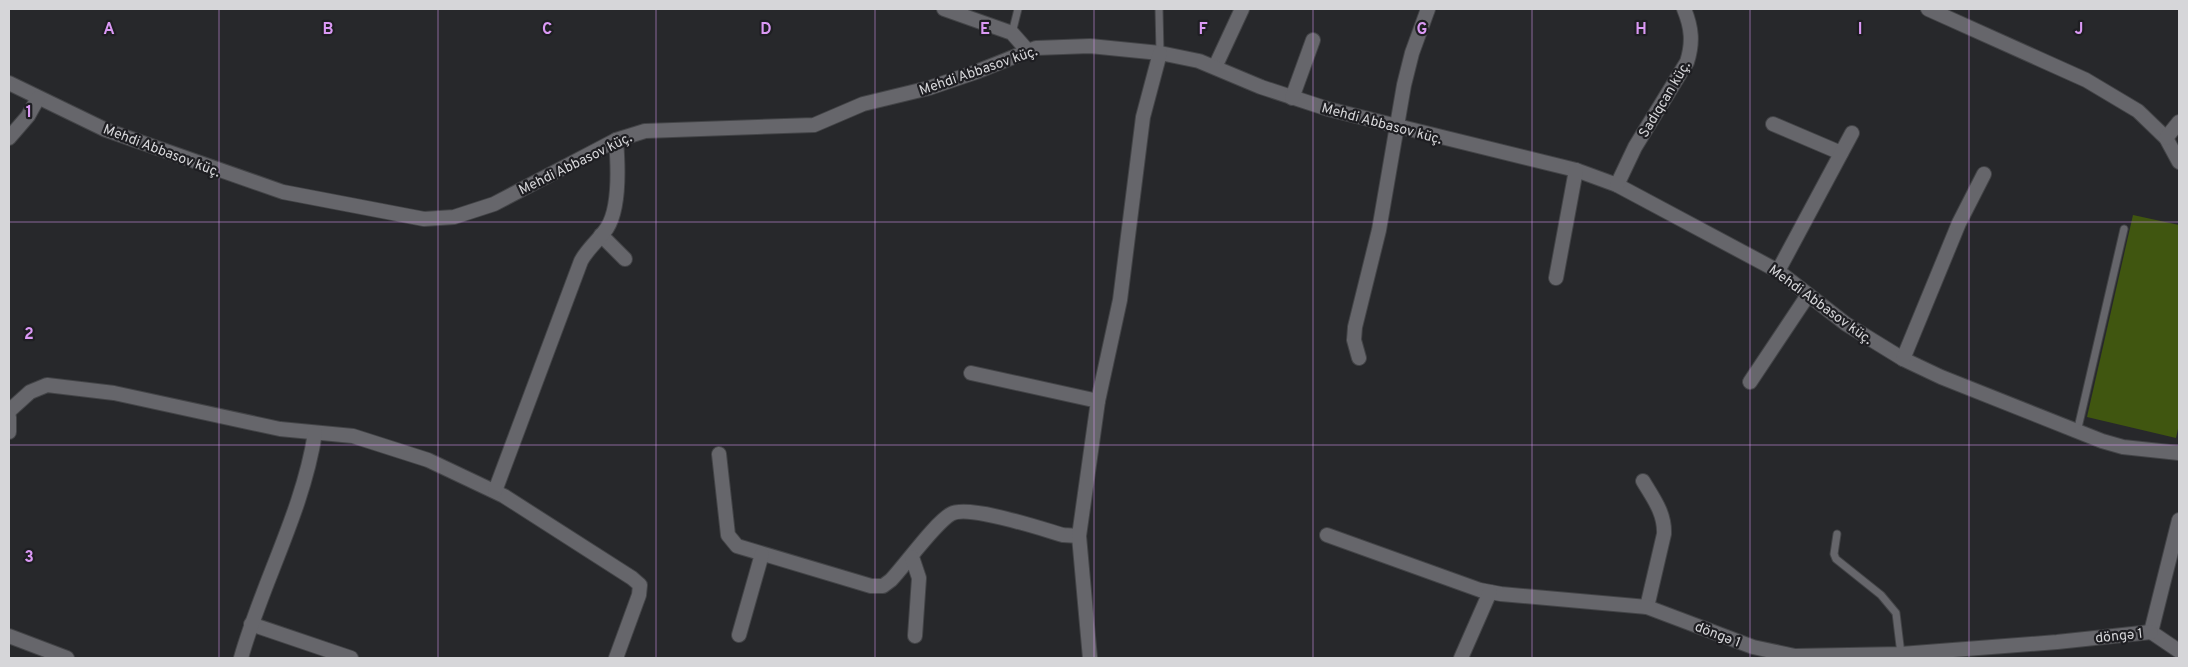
<svg xmlns="http://www.w3.org/2000/svg" width="2188" height="667" font-family="Overpass,sans-serif">
  <style>
    .green { fill: #405610 }
    .lines { fill: none; stroke-linecap: round; stroke-linejoin: round }
    .lane-casing { stroke: #434447; stroke-width: 9 }
    .street-casing { stroke: #434447; stroke-width: 16 }
    .lane { stroke: #66666b; stroke-width: 7 }
    .street { stroke: #66666b; stroke-width: 14 }
    .grid { fill: none; stroke: #db99f5; stroke-width: 1; stroke-opacity: 0.55 }
    .labels { text-anchor: middle; stroke-width: 4.5; stroke-linejoin: round; paint-order: stroke }
    .street-label { font-size: 14px; fill: #d6d6d9; stroke: #1e1e22 }
    .grid-label { font-size: 16px; text-anchor: middle; font-weight: bold; fill: #db99f5; stroke: #1e1e22; stroke-width: 4.5; stroke-linejoin: round; paint-order: stroke }
  </style>
  <rect width="100%" height="100%" fill="#27282b"/>
  <!-- green -->
  <polygon class="green" points="2133,215 2179,225 2179,424 2176,438 2087,417"/>
  <g class="lines">
    <defs>
      <g id="lane">
        <polyline points="1159,9 1160,53"/>
        <polyline points="1012,33 1018,9"/>
        <polyline points="2077,432 2124,229"/>
        <polyline points="1837,534 1834,554 1836,559 1881,595 1896,613 1901,654"/>
      </g>
      <g id="street">
        <polyline points="944,9 1012,33 1027,50"/>
        <polyline points="1928,9 2086,80 2138,111 2166,138 2179,162"/>
        <polyline points="1215,67 1242,9"/>
        <polyline points="9,83 106,130 283,192 424,219 454,217 494,204 616,140 645,131 814,125 863,104 929,88 976,72 1036,48 1090,46 1160,53 1199,61 1261,87 1328,109 1576,170 1617,185 1778,271 1846,324 1903,359 1941,377 2102,441 2123,447 2179,453"/>
        <polyline points="1292,98 1313,40"/>
        <polyline points="1773,124 1841,153"/>
        <polyline points="9,138 28,116 38,98"/>
        <polyline points="2166,138 2179,122"/>
        <path d="M1617 185 1635 147 1687 62C1693 43 1692 28 1684 9"/>
        <polyline points="601,235 625,259"/>
        <polyline points="1778,271 1852,133"/>
        <polyline points="1556,278 1576,170"/>
        <polyline points="1359,358 1354,340 1355,327 1379,230 1404,85 1412,53 1428,9"/>
        <polyline points="1903,359 1959,223 1984,174"/>
        <polyline points="971,373 1098,401"/>
        <polyline points="1750,382 1808,295"/>
        <polyline points="9,411 30,392 47,385 114,393 280,429 353,436 428,460 504,496 632,578 640,585 639,595 616,658"/>
        <polyline points="9,417 9,432"/>
        <path d="M719 454 728 535 737 546 871 586H883L891 580C906 564 935 523 951 514 968 504 1042 529 1063 535L1079 536"/>
        <path d="M1643 481C1653 498 1665 513 1664 534L1647 607"/>
        <path d="M495 491 581 261C588 248 599 240 607 228 620 208 618 164 616 140"/>
        <polyline points="2179,520 2151,632 2179,651"/>
        <polyline points="1327,535 1480,590 1501,594 1647,607 1753,647 1795,656 1901,654 2057,642 2151,632"/>
        <polyline points="912,557 919,578 915,636"/>
        <polyline points="251,624 351,658"/>
        <polyline points="739,635 762,554"/>
        <polyline points="9,636 67,658"/>
        <path d="M241 658C262 583 303 511 315 433"/>
        <polyline points="1090,658 1079,536 1098,401 1120,300 1143,117 1160,53"/>
        <polyline points="1461,658 1490,592"/>
      </g>
    </defs>
    <!-- lane casing -->
    <use href="#lane" class="lane-casing"/>
    <!-- street casing -->
    <use href="#street" class="street-casing"/>
    <!-- lane -->
    <use href="#lane" class="lane"/>
    <!-- street -->
    <use href="#street" class="street"/>
  </g>
  <!-- grid -->
  <path class="grid" d="M219 9V658M438 9V658M656 9V658M875 9V658M1094 9V658M1313 9V658M1532 9V658M1750 9V658M1969 9V658M9 222H2179M9 445H2179"/>
  <g class="labels">
    <!-- street labels -->
    <g class="street-label">
      <text transform="translate(978 70) rotate(-19)" y="5">Mehdi Abbasov küç.</text>
      <text transform="translate(1664 99) rotate(-59)" y="5">Sadıqcan küç.</text>
      <text transform="translate(1382 123) rotate(15)" y="5">Mehdi Abbasov küç.</text>
      <text transform="translate(162 150) rotate(21)" y="5">Mehdi Abbasov küç.</text>
      <text transform="translate(575 163) rotate(-26)" y="5">Mehdi Abbasov küç.</text>
      <text transform="translate(1821 304) rotate(36)" y="5">Mehdi Abbasov küç.</text>
      <text transform="translate(1718 634) rotate(21)" y="5">döngə 1</text>
      <text transform="translate(2119 635) rotate(-6)" y="5">döngə 1</text>
    </g>
  </g>
  <g class="grid-label">
    <text x="109" y="34">A</text>
    <text x="328" y="34">B</text>
    <text x="547" y="34">C</text>
    <text x="766" y="34">D</text>
    <text x="985" y="34">E</text>
    <text x="1203" y="34">F</text>
    <text x="1422" y="34">G</text>
    <text x="1641" y="34">H</text>
    <text x="1860" y="34">I</text>
    <text x="2079" y="34">J</text>
    <text x="29" y="117">1</text>
    <text x="29" y="339">2</text>
    <text x="29" y="562">3</text>
  </g>
  <!-- border -->
  <rect width="2188" height="667" fill="none" stroke="#d6d6d9" stroke-width="20"/>
</svg>
